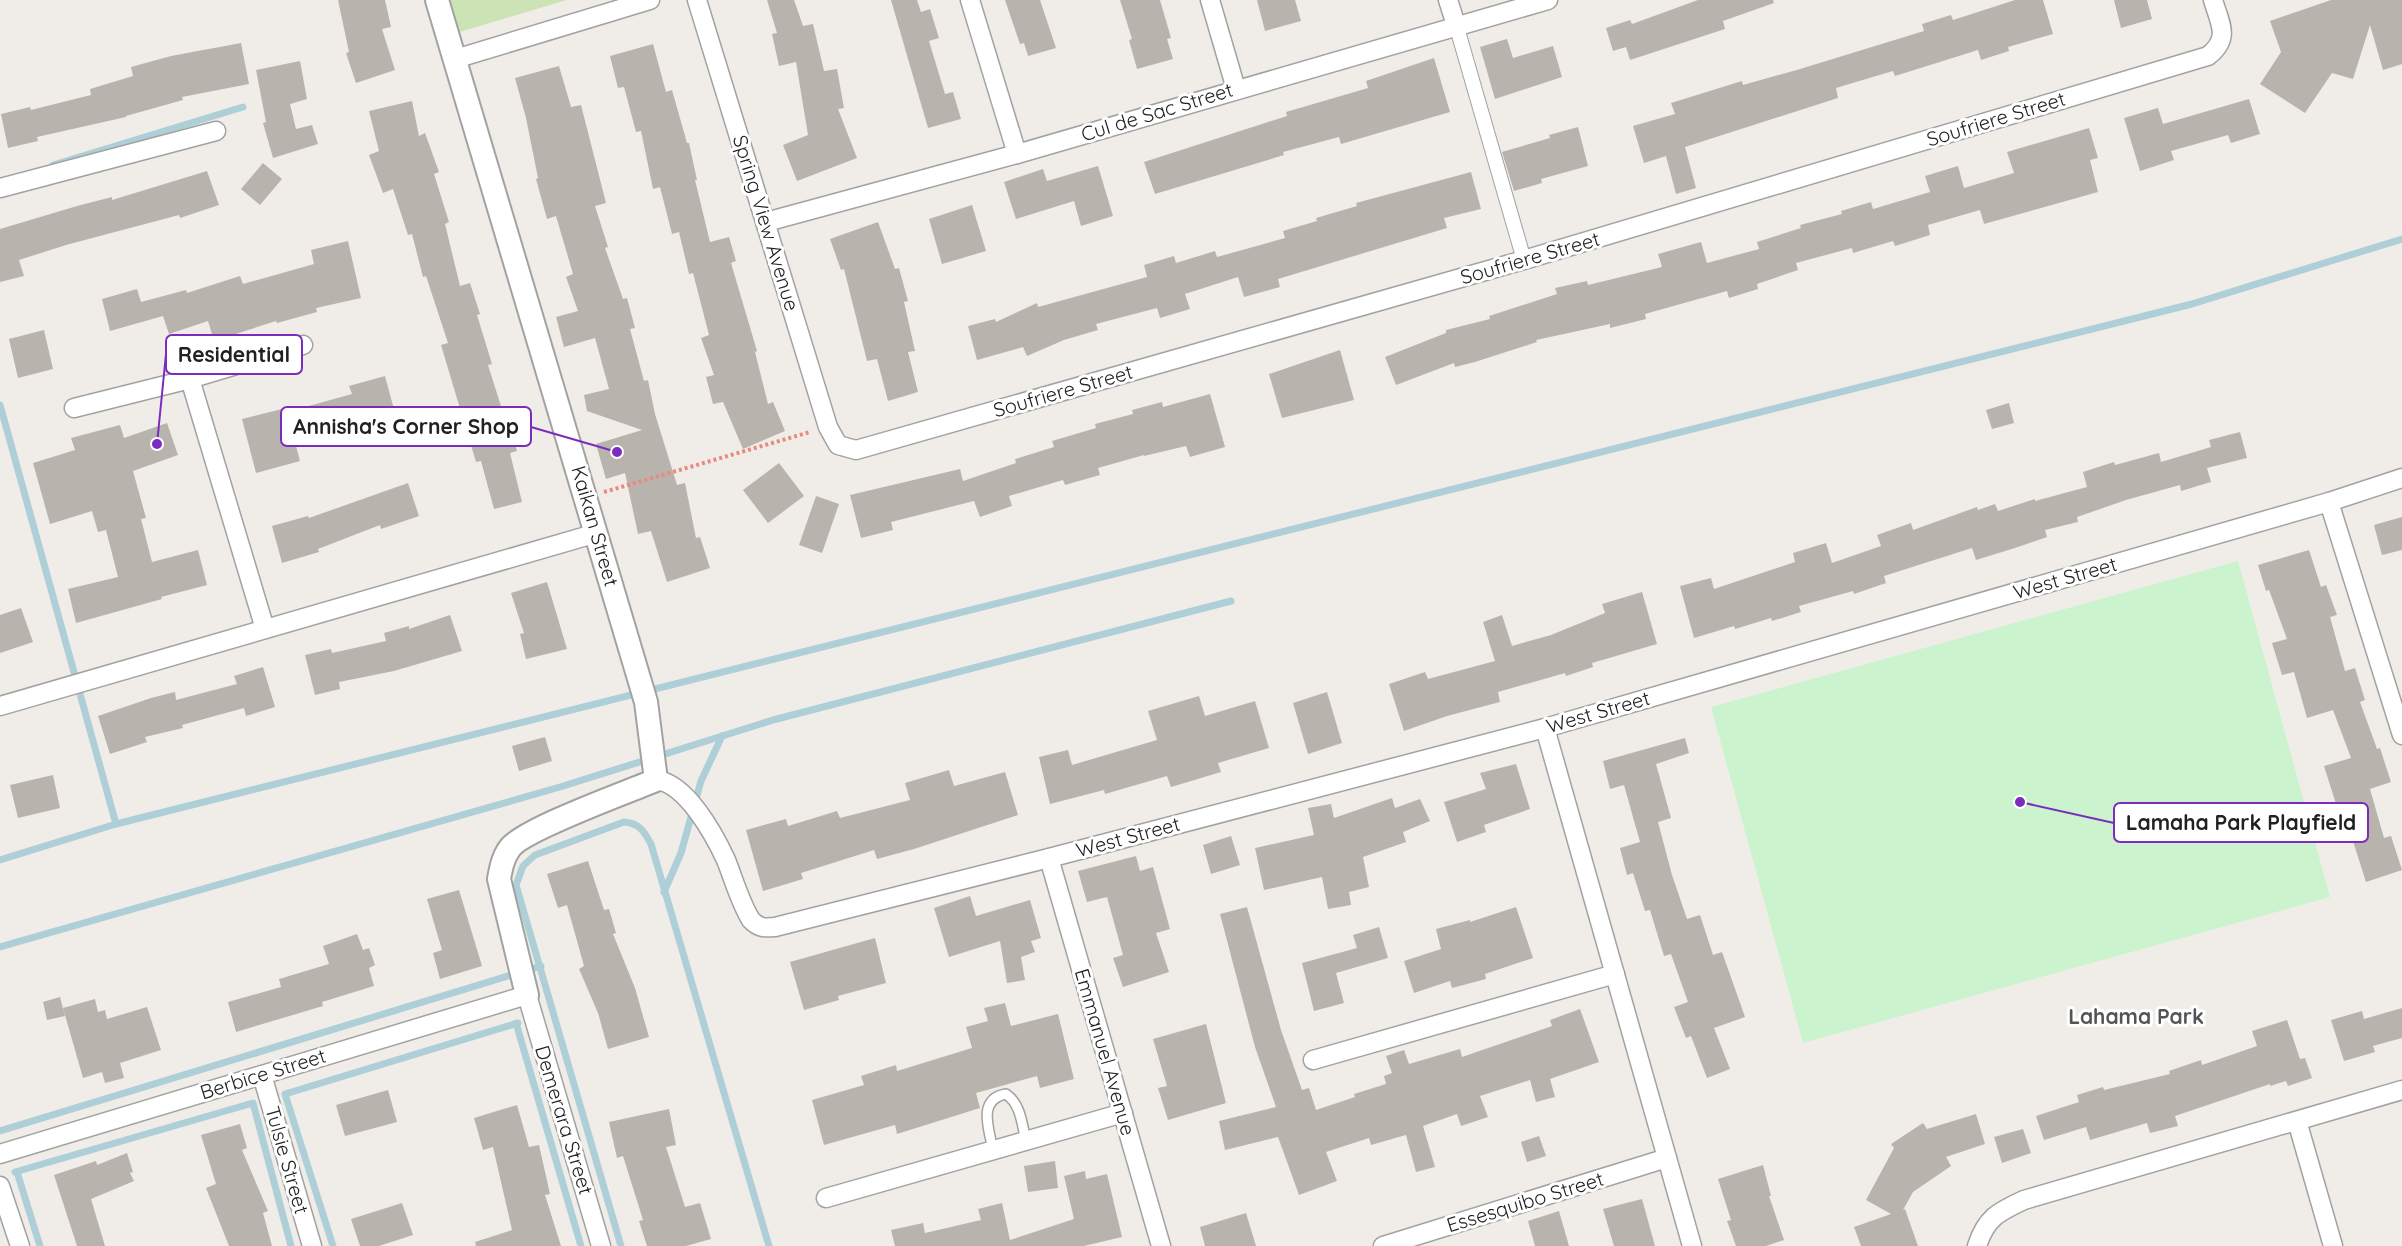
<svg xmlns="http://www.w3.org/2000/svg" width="2402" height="1246" font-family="Quicksand,sans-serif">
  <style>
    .grass { fill: #cce3b5 }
    .park { fill: #cbf4ce }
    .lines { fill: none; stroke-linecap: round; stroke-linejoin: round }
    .stream { stroke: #aecfd8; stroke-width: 7 }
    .building { fill: #b9b3ae }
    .service-casing { stroke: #a2a2a2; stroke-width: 12 }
    .pedestrian-casing { stroke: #a2a2a2; stroke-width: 16 }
    .minor-casing { stroke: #a2a2a2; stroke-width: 21 }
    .tertiary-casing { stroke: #a2a2a2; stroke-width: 26 }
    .path { stroke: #ea897f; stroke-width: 4; stroke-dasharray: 3 3; stroke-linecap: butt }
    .service { stroke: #fff; stroke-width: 9 }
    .pedestrian { stroke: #fff; stroke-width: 14 }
    .minor { stroke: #fff; stroke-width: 18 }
    .tertiary { stroke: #fff; stroke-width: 22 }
    .labels { text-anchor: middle; stroke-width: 6; stroke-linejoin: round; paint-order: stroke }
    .street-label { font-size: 20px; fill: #212121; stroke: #fff }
    .neighbourhood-label { font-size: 21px; font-weight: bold; fill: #545454; stroke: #fff }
    .leader { fill: none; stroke: #7b2cbf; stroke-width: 2 }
    .callout-dot { fill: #7b2cbf; stroke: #fff; stroke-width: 2 }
    .callout { fill: #fff; stroke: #7b2cbf; stroke-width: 2 }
    .callout-label { font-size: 21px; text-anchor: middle; font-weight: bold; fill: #212121 }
  </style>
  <rect width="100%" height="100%" fill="#f0ede8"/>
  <!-- grass -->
  <polygon class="grass" points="446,0 567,0 456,33"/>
  <!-- park -->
  <polygon class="park" points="2238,561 2330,897 1803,1043 1711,707"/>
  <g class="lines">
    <!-- stream -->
    <g class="stream">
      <polyline points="53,165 243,107"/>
      <polyline points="0,405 116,824"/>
      <polyline points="0,860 116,824 2192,304 2402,239"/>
      <polyline points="664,892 681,853 701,781 722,736"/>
      <polyline points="0,947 560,787 773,720 1231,601"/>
      <polyline points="516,1023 581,1246"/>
      <polyline points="0,1131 541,966"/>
      <polyline points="15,1172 253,1103 291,1246"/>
      <polyline points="17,1172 40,1246"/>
      <polyline points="333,1246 285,1094 518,1023"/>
      <path d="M621 1246 516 885 523 866 535 855 624 822C639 823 644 831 651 844L769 1246"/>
    </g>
  </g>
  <!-- building -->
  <g class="building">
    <polygon points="338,0 385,0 391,27 382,29 395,70 356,83 346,53 349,52"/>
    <polygon points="767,0 794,0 803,26 813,24 824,71 837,69 844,108 838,109 857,158 797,181 783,145 808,135 796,62 779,66 772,34 777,33"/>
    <polygon points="891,0 917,0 921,12 930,9 939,38 929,41 945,94 953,92 961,119 928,128"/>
    <polygon points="1005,0 1040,0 1056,48 1028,56 1024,43 1020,44"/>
    <polygon points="1120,0 1160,0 1171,38 1167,39 1173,59 1137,69 1129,40 1132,39"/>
    <polygon points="1257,0 1295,0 1301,21 1265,31"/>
    <polygon points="1698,0 1773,0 1774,3 1723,21 1725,29 1630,60 1626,47 1613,51 1606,28 1630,20 1632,24"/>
    <polygon points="2015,0 2043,0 2053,34 2008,47 2009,51 1981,60 1978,50 1895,76 1893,71 1836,88 1838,98 1685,147 1696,188 1676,194 1666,156 1644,163 1633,126 1675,114 1671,103 1742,81 1743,85 1800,69 1924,31 1922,24 1951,15 1953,20"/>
    <polygon points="2114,0 2147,0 2152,19 2121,28"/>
    <polygon points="2331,0 2402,0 2402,64 2383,70 2370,25 2353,79 2332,73 2305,113 2260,84 2281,52 2270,21"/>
    <polygon points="1507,39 1513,58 1553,46 1562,77 1495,99 1480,47"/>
    <polygon points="241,43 249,84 182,97 183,100 126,116 126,117 37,137 38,141 8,148 1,114 30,107 31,110 91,95 90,89 133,76 131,67 171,56"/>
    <polygon points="653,44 666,92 672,90 687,143 689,143 697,180 695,180 710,242 729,237 736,261 731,263 757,351 755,352 768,404 773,402 785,431 743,449 723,402 713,404 706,377 714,375 701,338 709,335 693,273 689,274 679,232 672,234 660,187 653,189 641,131 636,132 624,87 618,88 610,56"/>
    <polygon points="1434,58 1450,112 1341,144 1339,137 1283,152 1284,155 1155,194 1144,162 1287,116 1286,112 1368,88 1366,81"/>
    <polygon points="300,61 307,99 290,104 296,129 312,125 318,144 273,158 263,123 266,122 256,70"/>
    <polygon points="559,66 571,107 581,105 606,203 595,206 608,247 605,248 623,299 627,298 635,328 630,329 644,381 648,380 655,414 677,485 685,483 696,538 700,537 710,568 667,582 651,531 638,534 625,473 606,479 596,444 642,430 587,411 584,395 609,389 595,338 564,347 556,317 578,311 566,277 573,274 556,216 547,219 536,179 538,178 526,118 515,78"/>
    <polygon points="2249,99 2260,134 2231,143 2228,135 2171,151 2174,160 2140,171 2124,118 2158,108 2163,124"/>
    <polygon points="412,101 419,136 425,133 439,172 434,174 449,222 445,224 460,286 470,283 480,314 477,315 492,364 488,365 506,422 509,422 517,451 510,453 522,502 494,509 481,461 476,462 441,345 448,343 426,276 423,277 412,234 408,235 393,189 383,193 369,155 379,151 369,111"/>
    <polygon points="1578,127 1588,166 1541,179 1542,183 1514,191 1502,152 1550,138 1549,135"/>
    <polygon points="2089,128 2098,158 2090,160 2098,192 1984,224 1980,210 1928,225 1930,235 1895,246 1893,241 1853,253 1852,248 1796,263 1798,270 1757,284 1758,289 1729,298 1727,291 1645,314 1646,319 1610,328 1610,324 1536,340 1537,342 1475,362 1455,367 1454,363 1396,385 1385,357 1446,333 1446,330 1490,319 1489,316 1557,294 1555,288 1587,281 1588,285 1662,267 1658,254 1701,242 1707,263 1759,249 1757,242 1801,228 1800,225 1842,214 1841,211 1871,202 1873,209 1930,192 1925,176 1958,166 1964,188 2014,173 2007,152"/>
    <polygon points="263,163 282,179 260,205 241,189"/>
    <polygon points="1098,166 1113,216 1081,226 1074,201 1016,219 1004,182 1043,169 1047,181"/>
    <polygon points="207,171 219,205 180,218 179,215 66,245 19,260 24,276 0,282 0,229 77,206 112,197 112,200"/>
    <polygon points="1471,172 1481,209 1444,218 1447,228 1278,279 1280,287 1244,297 1238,277 1185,294 1190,309 1160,318 1157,308 1096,324 1098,330 1064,340 1027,356 1023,347 977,360 968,326 995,319 996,322 1037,303 1038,307 1147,277 1144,265 1174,256 1176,263 1215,251 1217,257 1285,238 1283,231 1317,221 1316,218 1357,206 1356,203"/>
    <polygon points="972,205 986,251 942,264 929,219"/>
    <polygon points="878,222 895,269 899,268 908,301 904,302 915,351 908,352 918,392 888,401 877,359 867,361 844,269 841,270 830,239"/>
    <polygon points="348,241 361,298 316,308 317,312 277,323 276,321 214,341 208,321 169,334 163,316 110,331 102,299 137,289 141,302 186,290 187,293 240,276 243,284 314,264 311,250"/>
    <polygon points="44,330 53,369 18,378 9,339"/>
    <polygon points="1340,350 1354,400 1282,418 1269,374"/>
    <polygon points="385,376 395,413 295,442 300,461 256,473 242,419 286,408 287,412 352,394 349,386"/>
    <polygon points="1210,394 1225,447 1190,457 1186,446 1144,456 1144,455 1098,468 1100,475 1065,485 1063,480 1009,496 1012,506 980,517 974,501 891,522 893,530 861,538 850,495 960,469 963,481 1016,463 1015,459 1054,447 1052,441 1096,428 1095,424 1133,414 1132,410 1162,402 1163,407"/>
    <polygon points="2009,403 2014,423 1992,429 1986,410"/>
    <polygon points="167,423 178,455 133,471 146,518 141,519 152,562 198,550 207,585 161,597 162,599 76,623 68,589 118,577 106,530 98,532 92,511 50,524 33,463 75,450 71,438 120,425 124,438"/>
    <polygon points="2240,432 2247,458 2207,468 2211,482 2181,491 2180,485 2126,500 2077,517 2078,522 2045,530 2047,537 2015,548 1976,560 1972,548 1884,576 1886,583 1854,594 1853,591 1799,606 1801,612 1772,621 1771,618 1735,629 1734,626 1694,638 1680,586 1711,578 1714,589 1795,562 1793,553 1826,543 1832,563 1881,546 1877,535 1911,523 1913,530 1977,507 1978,510 1995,504 1998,511 2035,499 2035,501 2087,487 2083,472 2114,462 2115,465 2159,453 2161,462 2211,447 2209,440"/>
    <polygon points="779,463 804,496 768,523 743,490"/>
    <polygon points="408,483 419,516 381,529 380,525 318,549 319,552 282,563 272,526 308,516 309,518"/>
    <polygon points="816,496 839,504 822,553 799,545"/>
    <polygon points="2402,517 2402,550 2382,555 2374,525"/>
    <polygon points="2309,550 2321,587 2326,585 2337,615 2330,617 2345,671 2355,668 2365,700 2360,702 2377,749 2380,748 2391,782 2370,789 2384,838 2391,836 2402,870 2366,882 2351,835 2337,839 2328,807 2336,804 2324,766 2351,758 2333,710 2307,718 2294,672 2282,675 2272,643 2287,639 2269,590 2266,591 2258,565"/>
    <polygon points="547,582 567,649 526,659 520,634 524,633 511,593"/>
    <polygon points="1642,592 1657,644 1592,663 1593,667 1566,676 1565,673 1498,692 1500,702 1447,716 1404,731 1389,684 1425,672 1428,679 1495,661 1483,622 1502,615 1512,646 1551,635 1605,613 1602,604"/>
    <polygon points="21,608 33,642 0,653 0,615"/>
    <polygon points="450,615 462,651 394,671 339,682 340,689 315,695 305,655 331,649 332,653 386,641 384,633 409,626 409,629"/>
    <polygon points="263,667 275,707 246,716 244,708 182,725 183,728 145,737 147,742 110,754 98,716 151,698 175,692 176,700 237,684 234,676"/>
    <polygon points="1327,692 1342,743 1308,754 1293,703"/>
    <polygon points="1199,696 1205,716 1255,701 1269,748 1218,763 1221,772 1171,787 1167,776 1105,794 1104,790 1050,804 1039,757 1068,750 1072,765 1157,740 1148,711"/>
    <polygon points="545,737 552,761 519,771 512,746"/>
    <polygon points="1685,738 1689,753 1656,764 1671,818 1658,822 1672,875 1687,919 1700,915 1713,955 1722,952 1745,1017 1714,1028 1730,1069 1707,1078 1691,1036 1686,1038 1674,1007 1688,1002 1671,954 1664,956 1650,910 1645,911 1633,873 1627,875 1620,848 1640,842 1624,785 1610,789 1603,761"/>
    <polygon points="1516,764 1530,809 1484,825 1486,832 1457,842 1444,802 1486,789 1480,773"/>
    <polygon points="949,770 954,786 1005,772 1018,815 914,849 877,859 874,850 801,873 803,879 763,891 746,830 786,819 788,826 837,811 840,818 910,800 905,783"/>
    <polygon points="53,775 60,808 18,818 10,785"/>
    <polygon points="1392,798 1395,808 1420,799 1430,821 1403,832 1406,842 1363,857 1369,887 1349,892 1351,905 1328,909 1322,877 1264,890 1255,848 1314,835 1308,808 1331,804 1334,818"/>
    <polygon points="1231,836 1240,865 1211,874 1203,845"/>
    <polygon points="1136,856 1140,871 1153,867 1170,929 1156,933 1169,972 1123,987 1113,958 1123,955 1107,897 1087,902 1078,871"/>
    <polygon points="588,861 604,910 609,909 616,933 613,934 635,988 649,1037 608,1049 598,1013 579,969 584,966 567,905 558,908 547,874"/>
    <polygon points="459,890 482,966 440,979 433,953 442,950 427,899"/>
    <polygon points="970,896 976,916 1030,900 1041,938 1031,941 1035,952 1021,957 1025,980 1007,983 1000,941 949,957 934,908"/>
    <polygon points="1247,907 1281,1030 1302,1090 1309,1088 1316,1110 1355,1097 1354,1094 1386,1084 1384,1076 1392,1073 1386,1056 1404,1050 1409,1064 1460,1049 1462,1057 1552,1026 1550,1020 1580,1009 1599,1062 1550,1079 1555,1097 1536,1102 1530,1080 1480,1096 1488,1117 1461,1126 1457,1114 1423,1126 1435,1167 1416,1172 1406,1135 1371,1145 1369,1138 1326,1152 1337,1181 1299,1195 1278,1137 1225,1150 1219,1121 1276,1107 1255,1047 1220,914"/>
    <polygon points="1516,907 1533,958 1485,974 1486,979 1452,988 1450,981 1414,993 1404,961 1441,949 1436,929 1470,920 1470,922"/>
    <polygon points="1379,927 1388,958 1336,973 1344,1003 1314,1011 1302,963 1357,948 1353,935"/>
    <polygon points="357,934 363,950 369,948 375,965 369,968 374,986 322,1002 323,1006 236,1032 228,1002 281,987 279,979 329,964 323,946"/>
    <polygon points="875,938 886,983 838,996 839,1000 804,1010 790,962"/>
    <polygon points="60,997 65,1016 47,1020 43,1002"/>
    <polygon points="95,999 98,1012 105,1010 107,1019 147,1007 161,1050 120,1063 124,1078 105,1083 102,1072 83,1078 63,1008"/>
    <polygon points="1005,1003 1011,1026 1058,1014 1074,1079 1040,1088 1037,1076 976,1093 980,1108 897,1134 895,1125 824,1145 812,1100 864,1085 861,1076 896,1065 897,1071 972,1048 966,1027 988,1021 984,1008"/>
    <polygon points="2402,1008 2402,1038 2373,1046 2375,1052 2344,1061 2331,1020 2362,1011 2364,1019"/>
    <polygon points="2287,1020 2300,1059 2305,1058 2312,1078 2288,1086 2286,1081 2270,1086 2270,1084 2175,1116 2178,1126 2150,1133 2147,1123 2090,1140 2086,1127 2044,1140 2036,1116 2079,1102 2077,1095 2103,1087 2104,1090 2170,1074 2169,1071 2201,1060 2202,1065 2257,1046 2252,1031"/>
    <polygon points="1206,1024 1226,1103 1168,1120 1158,1088 1167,1086 1153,1039"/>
    <polygon points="388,1090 397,1122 345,1136 336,1105"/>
    <polygon points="517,1105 529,1147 539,1145 550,1194 545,1195 561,1246 476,1246 475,1242 512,1230 493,1147 483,1150 474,1118"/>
    <polygon points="669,1109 676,1145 666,1147 685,1207 700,1203 711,1239 686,1246 647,1246 639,1221 643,1220 623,1156 617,1158 609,1122"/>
    <polygon points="1976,1114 1985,1144 1946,1157 1951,1166 1913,1192 1903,1210 1905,1209 1918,1246 1861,1246 1854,1227 1891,1214 1866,1200 1894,1148 1891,1144 1923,1123 1927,1129"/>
    <polygon points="240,1124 247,1148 242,1150 268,1211 263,1213 272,1246 229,1246 206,1188 216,1184 201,1135"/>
    <polygon points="2023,1129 2031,1153 2002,1163 1994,1137"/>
    <polygon points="1539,1136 1546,1156 1527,1162 1521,1142"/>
    <polygon points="127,1153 133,1172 130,1173 134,1181 91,1199 105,1246 77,1246 54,1175 96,1161 97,1165"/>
    <polygon points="1055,1161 1058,1188 1028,1192 1024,1166"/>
    <polygon points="1763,1165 1771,1196 1769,1196 1784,1240 1766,1246 1736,1246 1727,1221 1731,1220 1718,1179"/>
    <polygon points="1085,1171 1086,1179 1107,1174 1122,1237 1084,1246 895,1246 891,1230 923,1223 925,1233 981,1220 978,1209 1002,1203 1010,1240 1074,1219 1064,1176"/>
    <polygon points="1642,1199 1655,1246 1614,1246 1603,1209"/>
    <polygon points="402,1203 413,1235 379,1246 360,1246 351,1219"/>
    <polygon points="1559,1211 1569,1246 1535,1246 1528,1221"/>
    <polygon points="1246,1213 1256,1246 1205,1246 1200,1227"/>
  </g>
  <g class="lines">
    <defs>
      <path id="service" d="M993 1150C989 1129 977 1099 1006 1094 1021 1104 1022 1125 1026 1141"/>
      <polyline id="pedestrian" points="1457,28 1524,260"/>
      <g id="minor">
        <path d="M697 0 828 427 838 445 856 450 1524 260 2208 56C2231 38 2220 24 2213 0"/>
        <polyline points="970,0 1017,154"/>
        <polyline points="1210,0 1236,89"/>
        <polyline points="1448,0 1457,28"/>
        <polyline points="455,59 650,0"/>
        <polyline points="0,188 216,131"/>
        <polyline points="766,222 1017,154 1548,0"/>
        <polyline points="190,379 265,629"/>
        <polyline points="74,408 190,379 303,345"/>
        <polyline points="2329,502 2402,735"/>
        <polyline points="0,706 597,533"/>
        <polyline points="1545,728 1692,1246"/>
        <path d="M656 780C686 783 714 834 726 860 734 880 740 902 751 920 759 928 764 928 775 927L1049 858 1545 728 2329 502 2402 478"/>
        <polyline points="1049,858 1161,1246"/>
        <polyline points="1313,1060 1615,974"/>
        <polyline points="262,1075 312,1246"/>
        <polyline points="2297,1121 2333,1246"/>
        <polyline points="0,1154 527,995 601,1246"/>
        <polyline points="0,1186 20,1246"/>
        <polyline points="826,1198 1123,1113"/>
        <polyline points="1383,1246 1667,1158"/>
        <path d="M1977 1246C1986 1218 1998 1212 2024 1200L2402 1090"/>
      </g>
      <path id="tertiary" d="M437 0 646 702 656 780C628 792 524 829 510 848 503 857 501 868 499 879L527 995"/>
    </defs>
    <!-- service casing -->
    <use href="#service" class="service-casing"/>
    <!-- pedestrian casing -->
    <use href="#pedestrian" class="pedestrian-casing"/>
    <!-- minor casing -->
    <use href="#minor" class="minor-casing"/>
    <!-- tertiary casing -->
    <use href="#tertiary" class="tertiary-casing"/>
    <!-- path -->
    <polyline class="path" points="604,492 810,432"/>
    <!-- service -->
    <use href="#service" class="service"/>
    <!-- pedestrian -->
    <use href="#pedestrian" class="pedestrian"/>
    <!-- minor -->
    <use href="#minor" class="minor"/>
    <!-- tertiary -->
    <use href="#tertiary" class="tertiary"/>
  </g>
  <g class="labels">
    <!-- street labels -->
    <g class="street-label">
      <text transform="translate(1157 112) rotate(-17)" y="7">Cul de Sac Street</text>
      <text transform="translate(1996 119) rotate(-17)" y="7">Soufriere Street</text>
      <text transform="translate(766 223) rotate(73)" y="7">Spring View Avenue</text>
      <text transform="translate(1530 258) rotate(-16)" y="7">Soufriere Street</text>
      <text transform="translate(1063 391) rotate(-16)" y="7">Soufriere Street</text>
      <text transform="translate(595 526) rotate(74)" y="7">Kaikan Street</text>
      <text transform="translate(2065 578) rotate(-16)" y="7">West Street</text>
      <text transform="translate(1598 712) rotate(-16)" y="7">West Street</text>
      <text transform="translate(1128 837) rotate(-15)" y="7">West Street</text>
      <text transform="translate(1105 1052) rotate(74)" y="7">Emmanuel Avenue</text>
      <text transform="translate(263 1074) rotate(-17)" y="7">Berbice Street</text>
      <text transform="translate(564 1120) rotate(73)" y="7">Demerara Street</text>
      <text transform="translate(287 1160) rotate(74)" y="7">Tulsie Street</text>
      <text transform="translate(1525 1202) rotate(-17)" y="7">Essesquibo Street</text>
    </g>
    <!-- neighbourhood labels -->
    <g class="neighbourhood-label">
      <text x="2136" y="1024">Lahama Park</text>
    </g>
  </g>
  <!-- callouts -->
  <path class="leader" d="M157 444L166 354M617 452L531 427M2020 802L2114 823"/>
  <g class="callout-dot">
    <circle cx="157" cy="444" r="6"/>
    <circle cx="617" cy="452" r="6"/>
    <circle cx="2020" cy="802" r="6"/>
  </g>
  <g class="callout">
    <rect x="166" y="335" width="136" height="39" rx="6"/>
    <rect x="281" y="407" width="250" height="39" rx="6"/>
    <rect x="2114" y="803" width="254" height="39" rx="6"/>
  </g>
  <g class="callout-label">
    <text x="234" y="362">Residential</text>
    <text x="406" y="434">Annisha's Corner Shop</text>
    <text x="2241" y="830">Lamaha Park Playfield</text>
  </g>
</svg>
